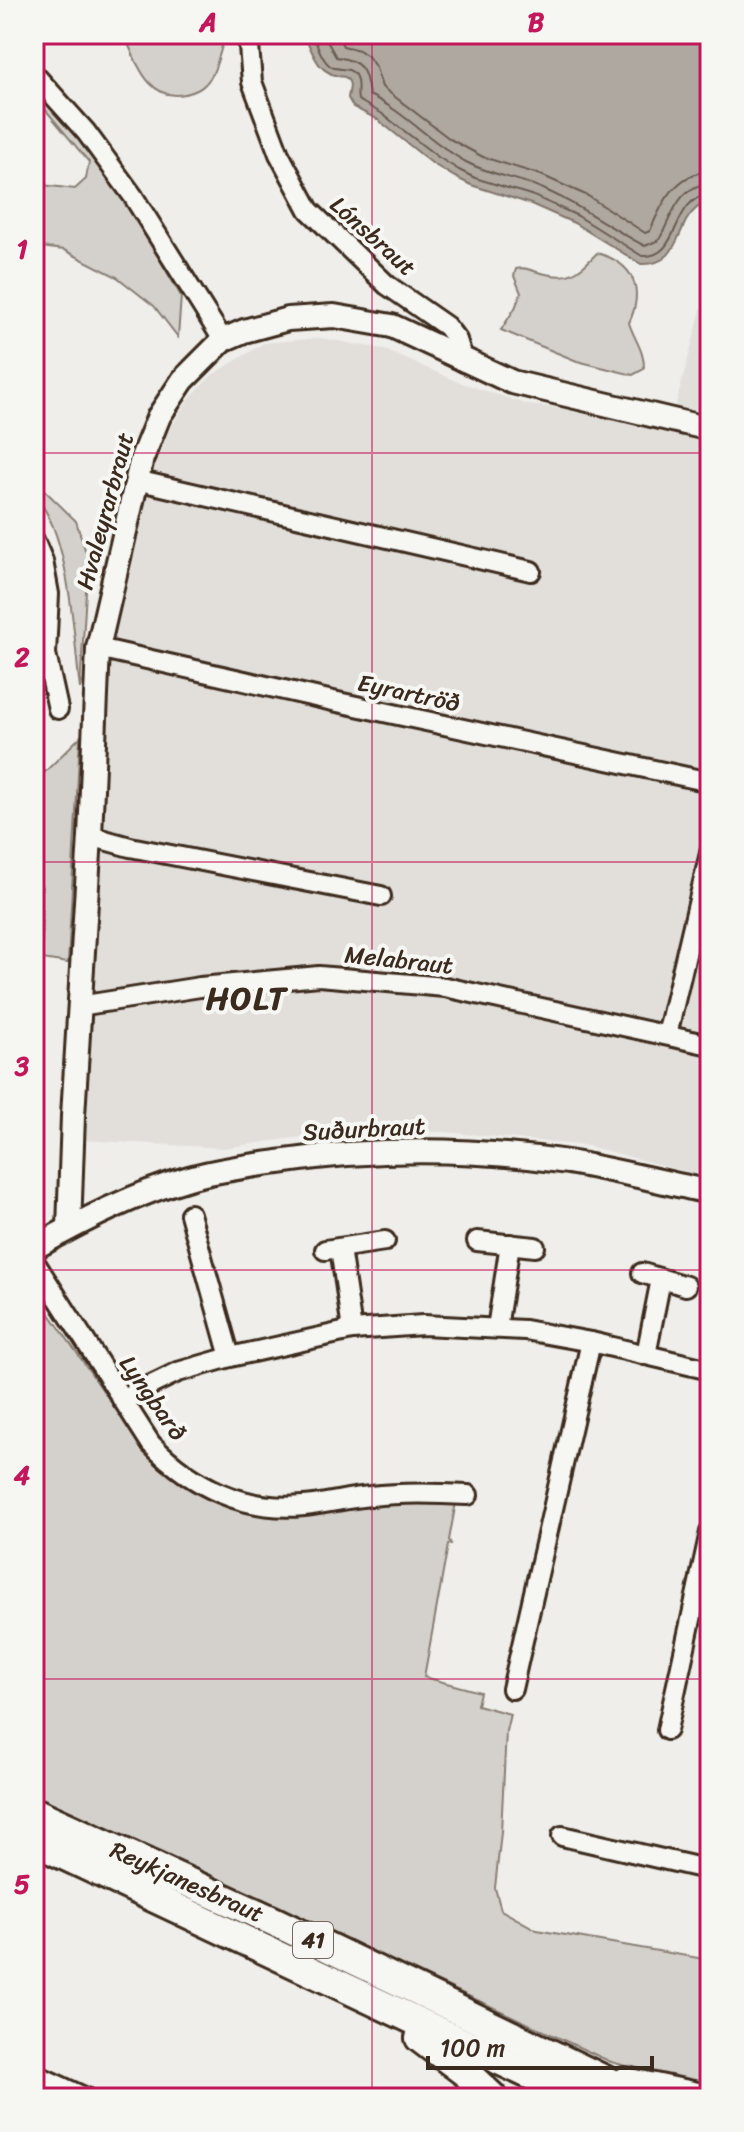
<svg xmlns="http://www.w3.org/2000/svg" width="744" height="2132" font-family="Sriracha,sans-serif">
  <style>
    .built { fill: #e2dfdb }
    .green { fill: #d4d1cc; stroke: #887e75; stroke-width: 2 }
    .water { fill: #afa8a1; stroke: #81766d; stroke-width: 2 }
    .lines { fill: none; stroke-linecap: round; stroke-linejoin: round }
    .shore { stroke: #695c52; stroke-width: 2 }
    .minor-casing { stroke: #3b2a1e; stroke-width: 24 }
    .tertiary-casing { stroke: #3b2a1e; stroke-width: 28 }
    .trunk-casing { stroke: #3b2a1e; stroke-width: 34 }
    .minor { stroke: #f6f6f2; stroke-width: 18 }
    .tertiary { stroke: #f6f6f2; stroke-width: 22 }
    .trunk { stroke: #f6f6f2; stroke-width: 28 }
    .grid { fill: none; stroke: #c2185b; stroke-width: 2; stroke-opacity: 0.55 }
    .labels { text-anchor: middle; stroke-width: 8; stroke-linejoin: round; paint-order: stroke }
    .shield { fill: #f6f6f2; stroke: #73675e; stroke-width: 2 }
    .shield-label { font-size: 22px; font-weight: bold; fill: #3b2a1e }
    .street-label { font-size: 24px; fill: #3b2a1e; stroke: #f6f6f2 }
    .district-label { font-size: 32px; font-weight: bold; letter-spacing: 2px; fill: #3b2a1e; stroke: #f6f6f2 }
    .neatline { fill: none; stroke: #c2185b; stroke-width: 3 }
    .grid-label { font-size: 26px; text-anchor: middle; font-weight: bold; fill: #c2185b }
  </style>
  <rect width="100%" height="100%" fill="#efeeea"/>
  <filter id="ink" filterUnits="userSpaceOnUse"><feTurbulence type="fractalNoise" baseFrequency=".0125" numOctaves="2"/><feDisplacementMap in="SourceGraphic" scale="16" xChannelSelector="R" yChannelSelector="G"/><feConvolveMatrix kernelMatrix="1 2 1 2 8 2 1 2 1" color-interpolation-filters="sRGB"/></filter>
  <g filter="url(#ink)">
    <!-- built -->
    <polygon class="built" points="710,276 710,1178 588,1146 445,1132 342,1131 224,1148 80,1140 106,666 138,503 160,444 188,400 211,376 264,343 320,338 383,349 456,381 529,405 672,419"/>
    <!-- green -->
    <g class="green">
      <path d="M124 34H226C221 47 218 63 212 75 206 85 200 90 189 93 149 105 137 63 124 34Z"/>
      <polygon points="34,78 108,170 181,296 178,337 154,306 117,277 64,250 34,246 34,184 75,189 86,179 89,162 34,96"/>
      <path d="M597 253C633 263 645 288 629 323 634 339 645 352 644 369L633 375 577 361 501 330 515 308 521 293 514 276 516 269C523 267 527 269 534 271 567 281 575 276 597 253Z"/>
      <path d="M34 480 76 521 88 559 80 689C74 641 70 529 34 496Z"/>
      <polygon points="80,737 68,963 42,959 42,888 34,866 34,780 37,780"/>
      <polygon points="34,1291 149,1457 197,1489 242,1502 459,1486 449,1540 451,1544 448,1545 424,1677 480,1692 477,1705 510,1714 506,1731 501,1832 495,1888 501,1910 537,1930 710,1960 710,2020 707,2031 710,2033 710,2088 611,2062 34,1795"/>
    </g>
    <!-- water -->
    <path class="water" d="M304 34H710V200C700 205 692 210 686 221 675 243 672 265 641 264L574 223 531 204 471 185 455 177 433 164 377 119 353 107 348 98C349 89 353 83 345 77 318 75 314 56 304 34Z"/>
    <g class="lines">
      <!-- shore -->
      <g class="shore">
        <path d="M312 34C317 43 322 62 332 67 340 71 349 66 355 75 360 83 356 92 358 100L381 113 438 157 459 170 475 178 534 196 578 216 642 256C682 259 669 199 710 194"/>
        <path d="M323 34 336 57C363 61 366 70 369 95 404 111 431 143 466 162 488 174 513 177 536 186 576 202 608 227 645 246L659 240C672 217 677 186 710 183"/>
        <path d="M337 34 343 46 359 50 368 56 376 68 382 87 450 139 483 157 541 175 588 196 645 233 650 231C661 204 676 173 710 171"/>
      </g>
      <defs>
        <g id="minor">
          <polyline points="248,34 252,82 279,154 309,210 387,285 446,326 457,340 464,362"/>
          <polyline points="34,74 86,132 133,196 223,340"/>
          <polyline points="136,480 531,571"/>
          <polyline points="34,540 43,561 49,594 46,654 58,709"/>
          <polyline points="98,648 333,701 710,782"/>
          <polyline points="90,836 130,847 381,896"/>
          <polyline points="79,1006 200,987 319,976 445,987 710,1045"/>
          <polyline points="667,1035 710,853"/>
          <polyline points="190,1214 230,1357"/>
          <polyline points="477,1241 535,1247"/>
          <polyline points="340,1248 352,1330"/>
          <polyline points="325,1250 385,1241"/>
          <path d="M34 1261 151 1444C192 1486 244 1512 304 1506 326 1504 348 1498 370 1496 403 1492 435 1493 468 1495"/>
          <polyline points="642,1273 686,1286"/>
          <polyline points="497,1328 510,1244"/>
          <polyline points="646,1355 661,1279"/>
          <polyline points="122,1399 178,1372 230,1357 352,1330 423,1325 525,1330 591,1342 710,1370"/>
          <polyline points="512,1689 591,1342"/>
          <polyline points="667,1730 710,1532"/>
          <polyline points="562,1836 710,1870"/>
          <polyline points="34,2074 86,2098"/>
        </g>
        <g id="tertiary">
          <polyline points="69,1228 73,1116 90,836 98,648 142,458 159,416 183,380 223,340 244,331 288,319 334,316 392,326 512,382 710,429"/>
          <path d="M34 1248C83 1220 134 1194 189 1178 217 1170 248 1166 278 1162 375 1147 471 1148 568 1162 615 1170 663 1182 710 1192"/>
        </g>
        <g id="trunk">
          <polyline points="34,1812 273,1921 642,2098"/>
          <polyline points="34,1841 580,2098"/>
          <polyline points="420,2038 465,2072 493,2098"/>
          <polyline points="625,2082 702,2098"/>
        </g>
      </defs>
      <!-- minor casing -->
      <use href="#minor" class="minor-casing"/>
      <!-- tertiary casing -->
      <use href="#tertiary" class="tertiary-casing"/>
      <!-- trunk casing -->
      <use href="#trunk" class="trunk-casing"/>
      <!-- minor -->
      <use href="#minor" class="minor"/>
      <!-- tertiary -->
      <use href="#tertiary" class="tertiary"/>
      <!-- trunk -->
      <use href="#trunk" class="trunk"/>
    </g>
  </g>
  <!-- grid -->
  <path class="grid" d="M372 34V2098M34 453H710M34 862H710M34 1270H710M34 1679H710"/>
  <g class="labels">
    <!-- shield labels -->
    <rect class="shield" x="293" y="1922" width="40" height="36" rx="6"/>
    <g class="shield-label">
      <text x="313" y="1948">41</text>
    </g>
    <!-- street labels -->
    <g class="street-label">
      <text transform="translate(373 236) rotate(42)" y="8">Lónsbraut</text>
      <text transform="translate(105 511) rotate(-75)" y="8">Hvaleyrarbraut</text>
      <text transform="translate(409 693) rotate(12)" y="8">Eyrartröð</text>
      <text transform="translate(399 960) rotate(6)" y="8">Melabraut</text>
      <text transform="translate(364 1129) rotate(-3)" y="8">Suðurbraut</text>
      <text transform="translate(153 1398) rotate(55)" y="8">Lyngbarð</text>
      <text transform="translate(187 1882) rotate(24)" y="8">Reykjanesbraut</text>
    </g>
    <!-- district labels -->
    <g class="district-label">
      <text x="247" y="1009">HOLT</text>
    </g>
  </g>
  <!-- margin -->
  <rect width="744" height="2132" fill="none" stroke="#f6f6f2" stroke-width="88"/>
  <!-- scale -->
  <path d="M428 2056v12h224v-12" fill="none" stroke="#3b2a1e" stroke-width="4"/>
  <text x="440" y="2056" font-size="24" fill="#3b2a1e" stroke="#f6f6f2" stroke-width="6" paint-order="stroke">100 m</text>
  <rect x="44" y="44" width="656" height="2044" class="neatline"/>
  <g class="grid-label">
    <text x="208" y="31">A</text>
    <text x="536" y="31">B</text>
    <text x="22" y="258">1</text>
    <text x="22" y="666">2</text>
    <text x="22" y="1075">3</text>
    <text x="22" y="1484">4</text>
    <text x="22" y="1893">5</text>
  </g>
</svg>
